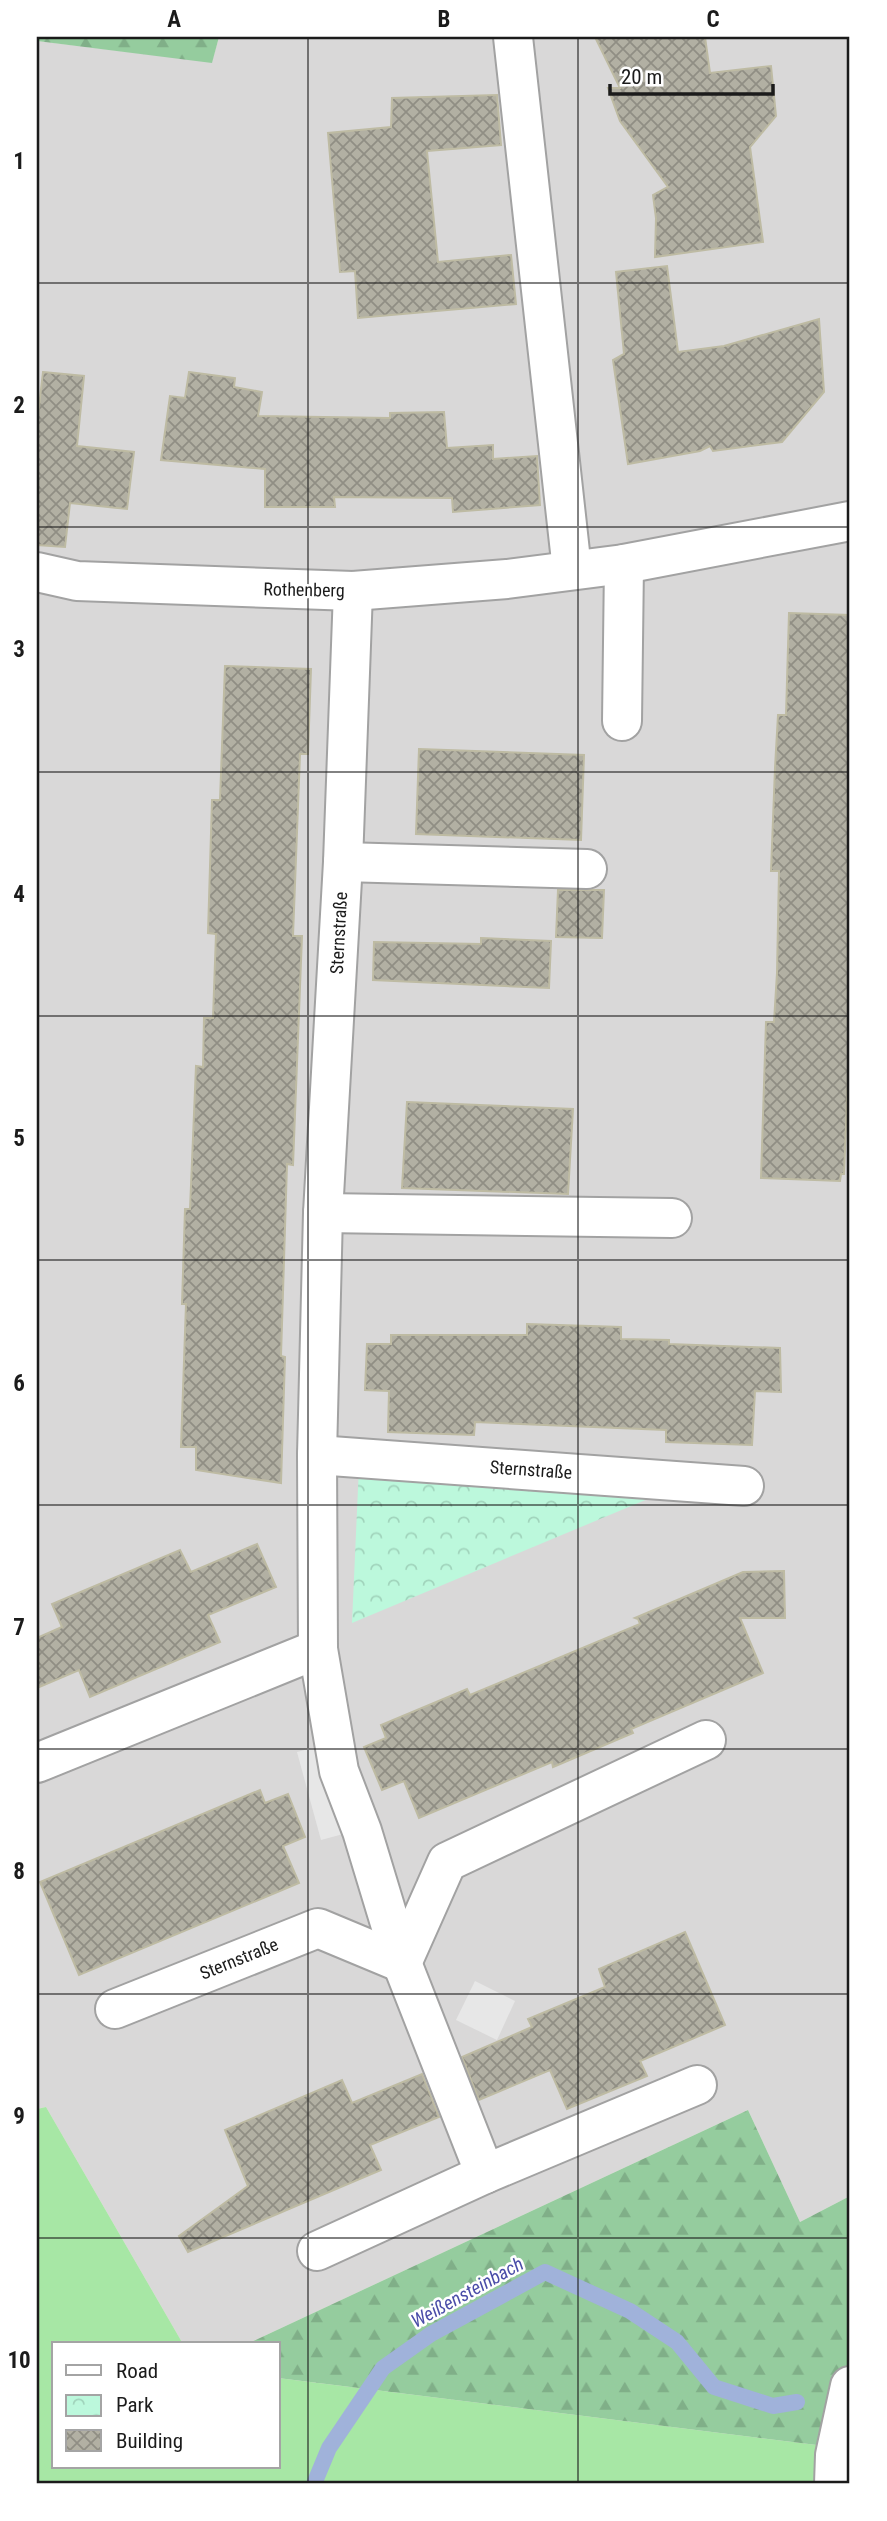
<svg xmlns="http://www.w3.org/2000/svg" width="887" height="2521" font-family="'Roboto Condensed',sans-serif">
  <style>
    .residential { fill: #d9d8d8 }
    .grass { fill: #a7e7a5 }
    .forest { fill: url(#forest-firs) }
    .park { fill: url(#park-crowns) }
    .parking { fill: #e7e7e7 }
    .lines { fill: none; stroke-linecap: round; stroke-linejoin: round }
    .stream { stroke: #a0b2da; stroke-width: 16 }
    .building { fill: url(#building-cross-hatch); stroke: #bebba3; stroke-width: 2 }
    .minor-casing { stroke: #a2a2a2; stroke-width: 42 }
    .minor { stroke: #fff; stroke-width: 38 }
    .grid { fill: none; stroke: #1b1b1b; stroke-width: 2; stroke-opacity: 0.55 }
    .labels { text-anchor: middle; stroke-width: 5; stroke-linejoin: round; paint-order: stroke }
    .street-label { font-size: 18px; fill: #1b1b1b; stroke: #fff }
    .water-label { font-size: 19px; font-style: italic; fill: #4a4da8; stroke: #fff }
    .neatline { fill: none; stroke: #1b1b1b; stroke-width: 2.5 }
    .grid-label { font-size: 23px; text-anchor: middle; font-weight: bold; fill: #1b1b1b }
  </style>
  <defs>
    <pattern id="forest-firs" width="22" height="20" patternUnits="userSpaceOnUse" patternTransform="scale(1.75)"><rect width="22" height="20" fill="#95cc9e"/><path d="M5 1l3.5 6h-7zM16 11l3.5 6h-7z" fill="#80af88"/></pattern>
    <pattern id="park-crowns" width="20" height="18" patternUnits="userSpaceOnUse" patternTransform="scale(1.75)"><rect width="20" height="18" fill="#bcf8dc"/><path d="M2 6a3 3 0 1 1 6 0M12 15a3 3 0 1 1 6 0" fill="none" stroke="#a1d4bc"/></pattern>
    <pattern id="building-cross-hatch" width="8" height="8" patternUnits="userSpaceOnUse" patternTransform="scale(1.75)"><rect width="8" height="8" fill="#b2b0a3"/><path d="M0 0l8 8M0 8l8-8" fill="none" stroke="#908e84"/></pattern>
  </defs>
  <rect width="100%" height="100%" fill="#ebece0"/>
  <!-- residential -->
  <polygon class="residential" points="219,37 850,37 850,2196 800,2222 748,2110 247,2344 183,2344 46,2107 37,2109 37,41 212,62"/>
  <!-- grass -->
  <polygon class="grass" points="46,2107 183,2344 54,2344 54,2467 278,2467 278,2378 841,2448 843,2484 37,2484 37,2109"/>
  <!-- forest -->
  <g class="forest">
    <polygon points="37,37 219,37 212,63 37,41"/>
    <polygon points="748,2110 800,2222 850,2196 850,2484 841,2448 278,2378 278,2344 247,2344"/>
  </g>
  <!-- park -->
  <polygon class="park" points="359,1466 674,1488 352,1623"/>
  <!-- parking -->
  <g class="parking">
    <polygon points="324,1745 347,1833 321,1840 297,1752"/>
    <polygon points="475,1981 515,2001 497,2040 456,2020"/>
  </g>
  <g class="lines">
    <!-- stream -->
    <polyline class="stream" points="314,2484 329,2448 383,2368 431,2334 545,2272 630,2311 677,2342 714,2387 773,2406 797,2402"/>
  </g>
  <!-- building -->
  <g class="building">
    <polygon points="595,37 705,37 710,73 771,66 776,116 750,147 763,242 655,257 656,218 653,195 668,187 620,121 608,88 620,88"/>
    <polygon points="497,95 501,145 427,151 438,262 511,255 516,304 358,318 355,271 340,272 328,133 391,127 392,98"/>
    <polygon points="667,266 678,352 724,346 819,319 824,392 782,442 713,451 710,446 700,451 628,464 613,360 624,354 616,272"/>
    <polygon points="43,372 84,376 77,446 134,452 127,509 70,503 65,547 37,545 37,424"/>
    <polygon points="189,372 235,378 234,387 262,392 258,416 390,418 390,413 444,412 447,448 493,445 493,459 537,456 540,505 453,512 452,498 334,497 335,507 265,507 265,469 161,460 170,396 185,398"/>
    <polygon points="789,613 850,615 850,1028 844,1174 841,1174 840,1181 761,1178 766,1022 774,1022 777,973 779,871 771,871 775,768 778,715 786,715"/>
    <polygon points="225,666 311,669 308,754 300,754 293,936 302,936 293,1165 287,1164 281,1356 285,1357 281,1483 196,1470 196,1447 181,1447 186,1304 182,1304 185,1209 190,1209 196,1066 203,1067 204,1018 213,1018 216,934 208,933 212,800 220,800"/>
    <polygon points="419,749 584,755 581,840 416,834"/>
    <polygon points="558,890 604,890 602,938 556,937"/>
    <polygon points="481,938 551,941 549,988 373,980 374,942 481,944"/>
    <polygon points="407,1102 573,1109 568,1194 402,1188"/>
    <polygon points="527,1324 621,1327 621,1339 669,1340 669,1344 780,1348 781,1392 755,1391 752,1445 666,1442 666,1430 475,1422 474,1435 388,1432 389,1391 365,1390 367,1344 391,1344 391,1335 527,1335"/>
    <polygon points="257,1544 276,1587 208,1615 220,1642 90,1697 79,1670 37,1688 37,1638 62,1627 52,1604 180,1550 191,1572"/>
    <polygon points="784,1571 785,1618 740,1618 763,1673 631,1729 633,1733 553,1767 552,1762 419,1818 404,1781 382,1790 364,1747 386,1738 381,1725 467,1689 470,1695 640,1624 638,1619 635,1618 743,1572"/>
    <polygon points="260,1790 265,1803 288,1794 305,1837 283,1846 299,1883 79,1975 40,1882"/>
    <polygon points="685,1932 725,2025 640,2061 647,2076 567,2109 550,2070 479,2100 462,2057 532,2027 528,2019 605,1987 599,1969"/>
    <polygon points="422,2074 439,2117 370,2145 381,2170 188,2252 179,2236 248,2186 225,2130 342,2080 352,2103"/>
  </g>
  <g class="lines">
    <defs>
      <g id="minor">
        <polyline points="513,37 572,570"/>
        <polyline points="37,572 77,581 353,591 507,579 624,564 850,521"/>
        <polyline points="353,591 343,862 323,1213 317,1455 318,1649 339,1771 362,1831 402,1963 485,2174"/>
        <polyline points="622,721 624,564"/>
        <polyline points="343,862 587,869"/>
        <polyline points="323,1213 672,1218"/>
        <polyline points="317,1455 744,1486"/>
        <polyline points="37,1763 318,1649"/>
        <polyline points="115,2009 318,1928 402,1963 447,1862 706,1740"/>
        <polyline points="317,2251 485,2174 697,2085"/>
        <polyline points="834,2484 835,2455 850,2386"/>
      </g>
    </defs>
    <!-- minor casing -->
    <use href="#minor" class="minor-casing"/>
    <!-- minor -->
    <use href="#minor" class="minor"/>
  </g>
  <!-- grid -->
  <path class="grid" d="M308 37V2484M578 37V2484M37 283H850M37 527H850M37 772H850M37 1016H850M37 1260H850M37 1505H850M37 1749H850M37 1994H850M37 2238H850"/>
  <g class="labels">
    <!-- street labels -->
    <g class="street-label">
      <text transform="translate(304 590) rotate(1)" y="6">Rothenberg</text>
      <text transform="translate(339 933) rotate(-87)" y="6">Sternstraße</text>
      <text transform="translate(531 1470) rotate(4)" y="6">Sternstraße</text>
      <text transform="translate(239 1959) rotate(-22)" y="6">Sternstraße</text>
    </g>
    <!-- water labels -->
    <g class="water-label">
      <text transform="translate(467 2292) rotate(-29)" y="7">Weißensteinbach</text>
    </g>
  </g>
  <!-- border -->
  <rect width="887" height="2521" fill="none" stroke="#ffffff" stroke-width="77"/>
  <!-- legend -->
  <rect x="52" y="2342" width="228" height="126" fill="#ffffff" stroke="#a4a4a4" stroke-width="2"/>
  <rect x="66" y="2365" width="35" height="10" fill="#ffffff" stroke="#a4a4a4" stroke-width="2"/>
  <text x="116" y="2378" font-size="21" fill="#1b1b1b">Road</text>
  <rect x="66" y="2395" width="35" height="21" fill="url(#park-crowns)" stroke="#a4a4a4" stroke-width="2"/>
  <text x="116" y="2412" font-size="21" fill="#1b1b1b">Park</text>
  <rect x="66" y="2430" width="35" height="21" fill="url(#building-cross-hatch)" stroke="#a4a4a4" stroke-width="2"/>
  <text x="116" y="2448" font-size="21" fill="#1b1b1b">Building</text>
  <!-- scale -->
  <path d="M610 84v10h163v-10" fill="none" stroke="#1b1b1b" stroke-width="3.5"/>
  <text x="621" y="84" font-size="21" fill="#1b1b1b" stroke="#ffffff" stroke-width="5" paint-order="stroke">20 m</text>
  <rect x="38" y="38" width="810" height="2444" class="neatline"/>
  <g class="grid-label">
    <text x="174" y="27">A</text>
    <text x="444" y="27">B</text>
    <text x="713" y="27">C</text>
    <text x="19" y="169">1</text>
    <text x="19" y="413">2</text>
    <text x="19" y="657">3</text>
    <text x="19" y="902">4</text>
    <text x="19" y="1146">5</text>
    <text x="19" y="1391">6</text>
    <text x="19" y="1635">7</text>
    <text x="19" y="1879">8</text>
    <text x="19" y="2124">9</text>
    <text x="19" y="2368">10</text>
  </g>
</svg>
